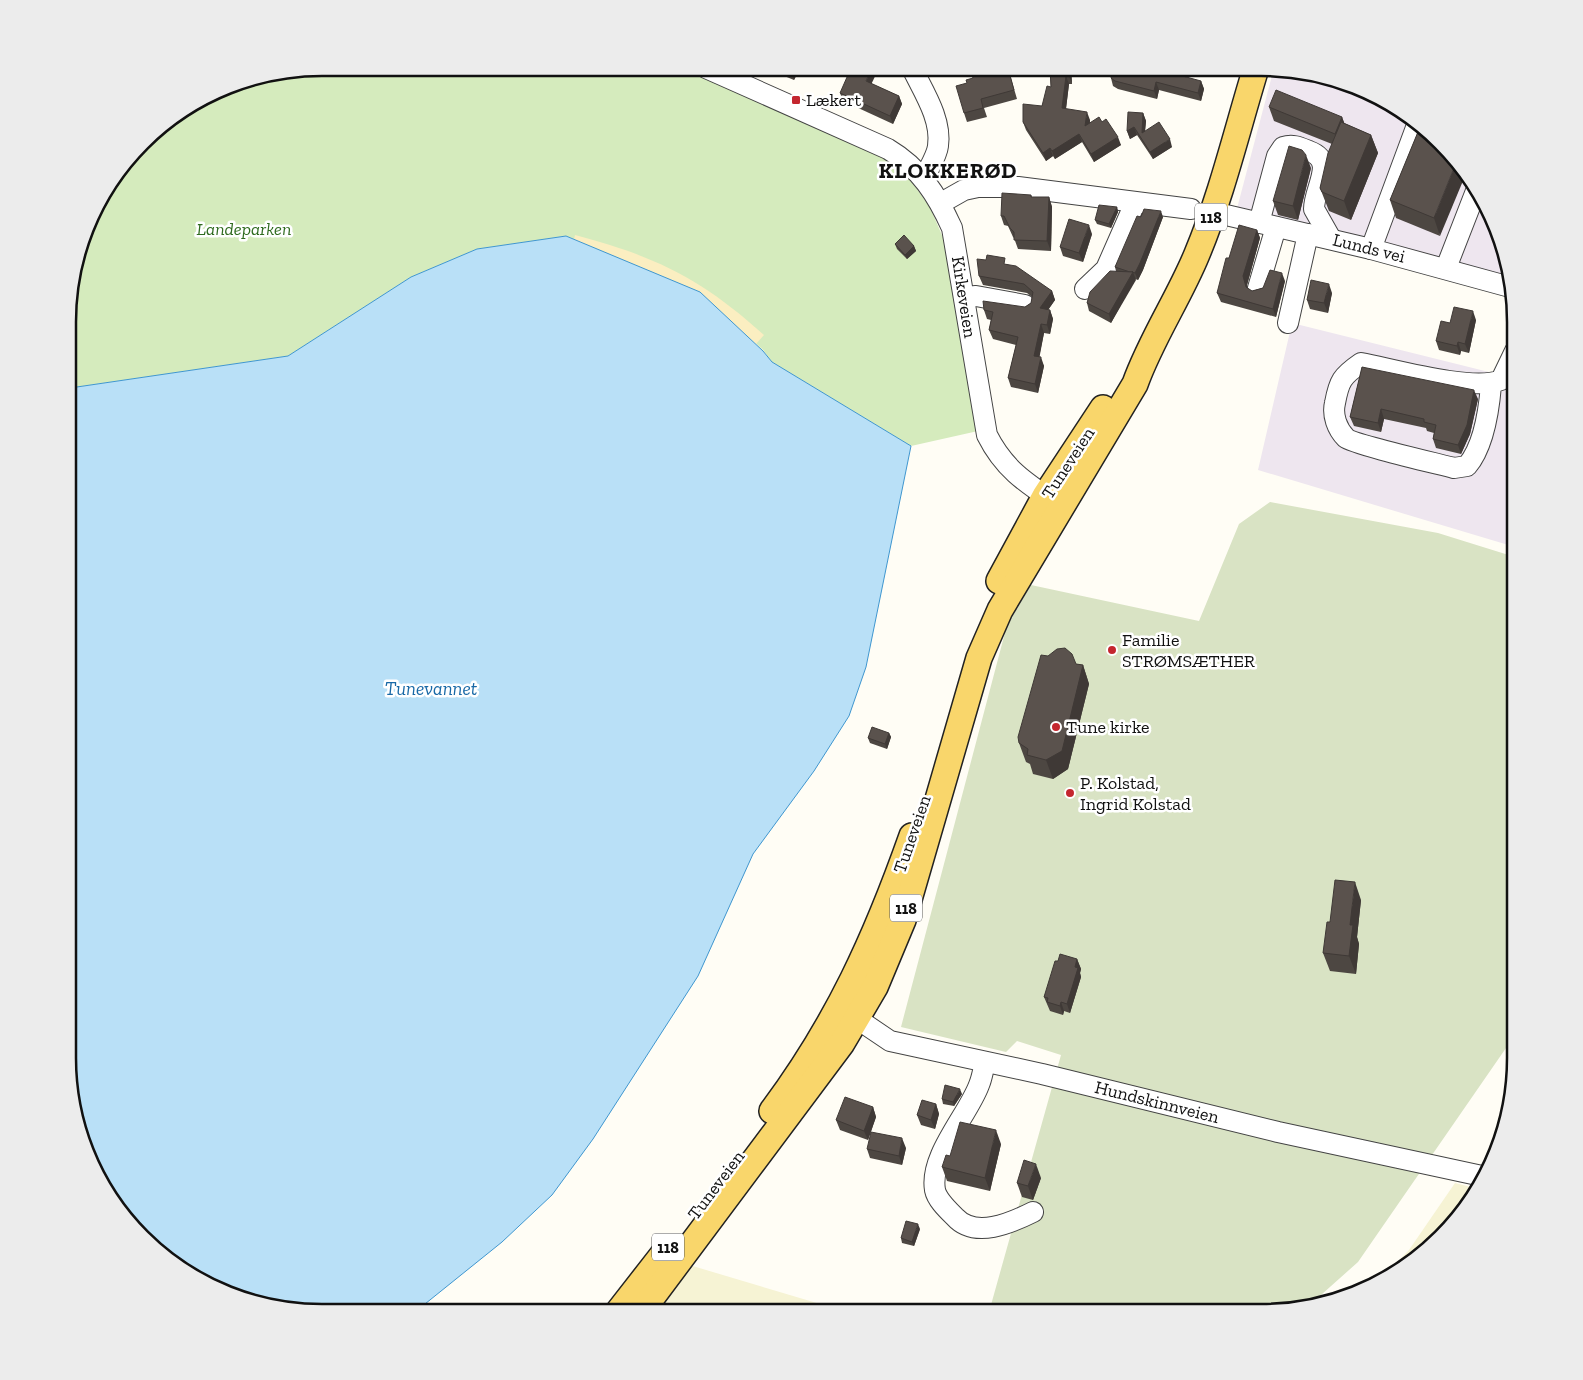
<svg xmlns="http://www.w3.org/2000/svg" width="1583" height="1380" font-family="'Zilla Slab',serif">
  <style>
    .industrial { fill: #eee6ef }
    .farmland { fill: #f6f3d4 }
    .green { fill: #d5ebbd }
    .sand { fill: #fbeec1 }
    .cemetery { fill: #d9e3c4 }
    .water { fill: #b9e0f7; stroke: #3f96cf }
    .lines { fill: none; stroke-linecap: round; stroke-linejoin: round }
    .minor-casing { stroke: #444; stroke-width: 22 }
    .major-casing { stroke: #222; stroke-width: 28 }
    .minor { stroke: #fff; stroke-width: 20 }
    .major { stroke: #f9d66b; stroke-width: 25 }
    .wall { fill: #4d4742 }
    .shaded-wall { fill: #3f3936 }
    .building { fill: #5a524d; stroke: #3f3936 }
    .poi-dot { fill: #c4262e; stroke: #fff; stroke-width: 2 }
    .labels { text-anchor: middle; stroke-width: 5; stroke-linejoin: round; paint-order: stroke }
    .shield { fill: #fff; stroke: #585858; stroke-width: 1 }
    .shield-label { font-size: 16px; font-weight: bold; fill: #111 }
    .poi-label { font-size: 18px; fill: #111; stroke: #fff; text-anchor: start }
    .park-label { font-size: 18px; font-style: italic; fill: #2f6b1f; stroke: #fff }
    .street-label { font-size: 18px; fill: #111; stroke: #fff }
    .water-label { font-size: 19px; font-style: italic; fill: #1768a6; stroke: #fff }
    .district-label { font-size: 22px; font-weight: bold; letter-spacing: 1px; fill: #111; stroke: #fff }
    .rim { fill: none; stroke: #111; stroke-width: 2.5 }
  </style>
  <rect width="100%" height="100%" fill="#fffdf5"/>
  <!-- industrial -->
  <g class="industrial">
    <polygon points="1274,68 1373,94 1441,142 1489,210 1510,287 1235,216"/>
    <polygon points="1292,323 1493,373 1515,327 1515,547 1258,470"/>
  </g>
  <!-- farmland -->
  <g class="farmland">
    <polygon points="1455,1183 1475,1188 1441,1238 1373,1287 1409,1250"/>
    <polygon points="686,1264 847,1312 651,1312"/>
  </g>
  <!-- green -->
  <polygon class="green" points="322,68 684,68 882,157 906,174 930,207 944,240 978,431 911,446 772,362 763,350 700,292 566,236 477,249 411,277 288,356 70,388 70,288 101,195 154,130 240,81"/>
  <!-- sand -->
  <path class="sand" d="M575 235C655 256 702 279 764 335L756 344 700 292 574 240Z"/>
  <!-- cemetery -->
  <polygon class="cemetery" points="1270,502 1438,533 1515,557 1515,1035 1358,1262 1312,1303 1278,1312 989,1312 1061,1055 1017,1041 1006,1052 901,1027 1007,625 1031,585 1199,621 1239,524"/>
  <!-- water -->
  <polygon class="water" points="566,236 700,292 763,351 772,362 911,446 866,667 849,716 814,771 753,854 698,976 593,1139 552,1195 502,1242 415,1312 322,1312 224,1293 142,1238 87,1156 68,1075 70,388 288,356 411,277 477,249"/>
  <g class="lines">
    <defs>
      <g id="minor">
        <path d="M706 68 888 149C920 168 937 195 952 228L987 435C1004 469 1026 483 1056 503"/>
        <path d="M912 68C923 91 942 119 938 146 937 156 928 169 924 179"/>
        <polyline points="941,203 964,190 978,187 1018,187 1191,209"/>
        <polyline points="1226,215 1371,249 1510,287"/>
        <path d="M1259 223 1277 156 1283 147C1293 144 1299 147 1309 151 1337 161 1314 187 1314 209L1331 239"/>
        <polyline points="1371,249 1417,125"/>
        <polyline points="1446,268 1476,191"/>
        <polyline points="1258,288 1276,227"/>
        <polyline points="1085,289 1106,269 1135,203"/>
        <polyline points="965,297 976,296 1025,305"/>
        <polyline points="1288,323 1308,234"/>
        <path d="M1491 385C1489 410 1484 446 1467 466L1454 468C1439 464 1353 444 1346 438 1337 429 1332 415 1335 403 1339 381 1342 376 1361 363 1393 369 1473 392 1501 380L1515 351"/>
        <polyline points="844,1010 890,1041 1042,1074 1278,1132 1482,1176"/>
        <path d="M985 1063C983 1070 982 1078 979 1085 968 1115 929 1156 935 1190 937 1200 948 1210 955 1217 975 1239 1011 1223 1033 1212"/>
      </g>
      <g id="major">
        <polyline points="999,581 1045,496 1103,408"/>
        <path d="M772 1111C837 1024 876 938 912 836"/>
        <polyline points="618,1312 664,1253"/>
        <path d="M641 1312 842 1043 875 987 903 920 979 658 1000 610 1135 384C1151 339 1179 298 1197 254 1222 194 1237 130 1256 68"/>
      </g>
    </defs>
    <!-- minor casing -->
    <use href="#minor" class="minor-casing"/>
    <!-- major casing -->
    <use href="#major" class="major-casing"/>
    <!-- minor -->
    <use href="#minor" class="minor"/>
    <!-- major -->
    <use href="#major" class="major"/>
  </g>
  <!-- wall -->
  <g class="wall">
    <polygon points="771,68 800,68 794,80 772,71"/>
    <polygon points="1008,68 1017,99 984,108 987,117 967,122 964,113 967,83"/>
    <polygon points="1050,68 1071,68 1072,84 1069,84 1066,109 1090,120 1090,123 1102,122 1121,145 1094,162 1082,142 1055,159 1053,156 1046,161 1026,130 1023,122 1042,106 1051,87"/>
    <polygon points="1111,78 1201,81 1204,89 1201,101 1159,90 1157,99 1118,89 1113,86"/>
    <polygon points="872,84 899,96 902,104 893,124 843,101 840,93"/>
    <polygon points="1269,107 1342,117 1344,123 1371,135 1378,153 1351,220 1329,211 1320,188 1332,144 1274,121"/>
    <polygon points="1143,113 1146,121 1145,131 1172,147 1153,159 1137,135 1130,139 1127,131"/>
    <polygon points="1420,127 1440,236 1396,218 1390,200"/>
    <polygon points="1311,168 1298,220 1278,215 1273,201"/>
    <polygon points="1031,195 1032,197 1049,197 1052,207 1051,251 1018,249 1014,238 1013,237 1008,226 1004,225 1001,216"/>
    <polygon points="1117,207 1118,212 1111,228 1097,224 1095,220"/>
    <polygon points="1141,217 1163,217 1143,270 1138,280 1135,279 1111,323 1089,311 1087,303 1116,271 1115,267"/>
    <polygon points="1257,230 1260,238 1247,285 1247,288 1252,291 1285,281 1276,317 1221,302 1217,293 1229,258"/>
    <polygon points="1092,234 1083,262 1063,256 1060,247"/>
    <polygon points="895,244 914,246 916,251 907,259 897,249"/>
    <polygon points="1007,264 1052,291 1055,300 1048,310 1050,310 1053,319 1050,334 1044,333 1039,357 1044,366 1038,393 1011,387 1008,378 1016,345 993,339 989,330 991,320 987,319 984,310 1025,307 1031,303 1032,297 1027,293 983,285 979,276"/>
    <polygon points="1332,293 1328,313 1310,309 1307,300"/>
    <polygon points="1476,320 1469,353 1461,351 1460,355 1439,350 1436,341 1450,323"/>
    <polygon points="1362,367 1478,399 1470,434 1461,454 1436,448 1433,439 1434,433 1427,431 1426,428 1384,419 1381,432 1354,426 1350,417"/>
    <polygon points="1076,664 1083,665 1089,684 1068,769 1053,779 1033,774 1030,764 1026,762 1019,743"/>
    <polygon points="889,733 891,737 887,749 870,743 868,738"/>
    <polygon points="1361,900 1357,937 1359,944 1356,974 1330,971 1323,953 1330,922"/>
    <polygon points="1077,959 1081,969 1080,973 1081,977 1070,1013 1064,1011 1063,1015 1050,1011 1044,997 1058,961"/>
    <polygon points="962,1094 954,1106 943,1104 942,1099"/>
    <polygon points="936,1104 939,1114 935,1129 921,1125 917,1115"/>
    <polygon points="873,1107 876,1117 868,1140 840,1130 836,1120"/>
    <polygon points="1001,1144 990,1191 947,1181 942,1167 950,1156"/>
    <polygon points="906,1148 902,1165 870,1158 867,1149"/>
    <polygon points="1041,1178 1033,1200 1022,1197 1017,1183"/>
    <polygon points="920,1229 914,1246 902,1243 901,1238"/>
  </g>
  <!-- shaded-wall -->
  <g class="shaded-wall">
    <polygon points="793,68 800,68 794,80 791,72"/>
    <polygon points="872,68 879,68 869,89 866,81"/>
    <polygon points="1069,68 1071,68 1072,84 1069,76"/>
    <polygon points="1066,76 1069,84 1065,116 1062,108"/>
    <polygon points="1201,81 1204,89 1201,101 1198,93"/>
    <polygon points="1156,82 1159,90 1157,99 1154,91"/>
    <polygon points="899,96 902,104 893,124 890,116"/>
    <polygon points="1087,112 1090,120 1088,134 1085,126"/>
    <polygon points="1143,113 1146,121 1144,141 1142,133"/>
    <polygon points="1342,117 1347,130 1340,147 1335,134"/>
    <polygon points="1134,127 1137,135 1130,139 1127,131"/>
    <polygon points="1079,134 1082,142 1055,159 1052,151"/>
    <polygon points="1371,135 1378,153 1351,220 1344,201"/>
    <polygon points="1118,137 1121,145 1094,162 1091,154"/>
    <polygon points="1170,139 1172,147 1153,159 1150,152"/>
    <polygon points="1050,148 1053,156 1046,161 1043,153"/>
    <polygon points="1306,155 1311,168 1298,220 1293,206"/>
    <polygon points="1456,163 1465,176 1440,236 1434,218"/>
    <polygon points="1049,197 1052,207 1051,251 1047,241"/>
    <polygon points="1117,207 1118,212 1111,228 1109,224"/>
    <polygon points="1161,211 1163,217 1143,270 1138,280 1135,273"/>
    <polygon points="1089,225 1092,234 1083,262 1079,253"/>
    <polygon points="1257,230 1260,238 1247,285 1249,296 1246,287 1243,276"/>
    <polygon points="914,246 916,251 907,259 905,255"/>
    <polygon points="1133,272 1136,280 1111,323 1109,314"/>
    <polygon points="1282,273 1285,281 1276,317 1273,309"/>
    <polygon points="1329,284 1332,293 1328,313 1324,303"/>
    <polygon points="1052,291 1055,300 1043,317 1040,308"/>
    <polygon points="1050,310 1053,319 1050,334 1047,325"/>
    <polygon points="1473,311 1476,320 1469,353 1465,344"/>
    <polygon points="1041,324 1044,333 1038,365 1034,356"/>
    <polygon points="1458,342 1461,351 1460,355 1457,346"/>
    <polygon points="1041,357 1044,366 1038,393 1035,384"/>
    <polygon points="1474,390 1478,399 1470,434 1461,454 1458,445"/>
    <polygon points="1381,409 1384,419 1381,432 1378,423"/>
    <polygon points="1083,665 1089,684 1068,769 1053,779 1046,760"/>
    <polygon points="889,733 891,737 887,749 885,744"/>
    <polygon points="1355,882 1361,900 1357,937 1359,944 1356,974 1349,956 1350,925"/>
    <polygon points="1077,959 1081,969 1080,973 1081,977 1070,1013 1067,1004"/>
    <polygon points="1061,1002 1064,1011 1063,1015 1060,1006"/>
    <polygon points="960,1089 962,1094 954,1106 953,1102"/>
    <polygon points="936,1104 939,1114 935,1129 931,1120"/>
    <polygon points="873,1107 876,1117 868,1140 864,1131"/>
    <polygon points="996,1130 1001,1144 990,1191 985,1178"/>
    <polygon points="902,1138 906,1148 902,1165 899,1156"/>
    <polygon points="1036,1164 1041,1178 1033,1200 1028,1186"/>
    <polygon points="918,1224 920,1229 914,1246 912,1242"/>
  </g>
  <!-- building -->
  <g class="building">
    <polygon points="781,68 793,68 791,72"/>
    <polygon points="851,68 872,68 866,81 899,96 890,116 840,93"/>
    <polygon points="985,68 1008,68 1014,90 981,99 983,108 964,113 956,86 967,83 966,80 973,78 971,72"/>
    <polygon points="1050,68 1069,68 1069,76 1066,76 1062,108 1087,112 1085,126 1099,117 1102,122 1106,119 1118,137 1091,154 1079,134 1052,151 1050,148 1043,153 1023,122 1023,104 1042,106 1047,86 1051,87"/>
    <polygon points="1113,68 1153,68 1201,81 1198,93 1156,82 1154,91 1115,81 1111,78"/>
    <polygon points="1276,90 1342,117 1335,134 1269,107"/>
    <polygon points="1128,112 1143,113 1142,133 1159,122 1170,139 1150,152 1134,127 1127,131"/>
    <polygon points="1341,122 1371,135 1344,201 1322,192 1320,188 1328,153"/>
    <polygon points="1420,127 1441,142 1456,163 1434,218 1390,200"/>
    <polygon points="1289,146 1302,150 1306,155 1293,206 1273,201"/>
    <polygon points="1002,193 1031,195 1031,197 1049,197 1047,241 1014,240 1014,232 1010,228 1004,216 1001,216"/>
    <polygon points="1099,205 1117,207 1109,224 1095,220"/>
    <polygon points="1144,209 1161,211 1140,263 1135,273 1132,272 1133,272 1130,272 1115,267 1137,216 1141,217"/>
    <polygon points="1069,219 1089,225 1079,253 1060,247"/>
    <polygon points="1239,225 1257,230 1243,276 1246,287 1252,291 1263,288 1270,270 1282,273 1273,309 1217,293 1226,258 1229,258"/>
    <polygon points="904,235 914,246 905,255 895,244"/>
    <polygon points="987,255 1005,258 1004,264 1016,266 1052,291 1040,308 1050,310 1047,325 1041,324 1034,356 1041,357 1035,384 1008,378 1018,337 989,330 993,312 984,310 983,301 1025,307 1031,303 1033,292 1024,284 979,276 977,259 986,260"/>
    <polygon points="1110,271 1133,272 1109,314 1087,303 1090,292"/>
    <polygon points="1311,280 1329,284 1324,303 1307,300"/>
    <polygon points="1454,307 1473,311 1465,344 1458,342 1457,346 1436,341 1441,321 1450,323"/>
    <polygon points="1362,367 1474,390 1467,425 1458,445 1433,439 1436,425 1424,422 1424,419 1381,409 1378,423 1350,417"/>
    <polygon points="1065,648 1072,654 1076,664 1083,665 1062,751 1046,760 1027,755 1028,749 1019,743 1018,737 1041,655 1048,656 1057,649"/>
    <polygon points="872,727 889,733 885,744 868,738"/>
    <polygon points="1335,880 1355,882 1350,925 1353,925 1349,956 1323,953 1327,922 1330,922"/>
    <polygon points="1060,954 1077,959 1075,967 1078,968 1067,1004 1061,1002 1060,1006 1047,1002 1048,998 1044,997 1055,961 1058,961"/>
    <polygon points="945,1085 960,1089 953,1102 942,1099"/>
    <polygon points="845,1097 873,1107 864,1131 836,1120"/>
    <polygon points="922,1100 936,1104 931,1120 917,1115"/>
    <polygon points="960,1122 996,1130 985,1178 942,1167 946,1155 950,1156"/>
    <polygon points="871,1132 902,1138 899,1156 867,1149"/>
    <polygon points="1024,1160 1036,1164 1028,1186 1017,1183"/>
    <polygon points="906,1221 918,1224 912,1242 901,1238"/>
  </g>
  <!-- markers -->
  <g class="poi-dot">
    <rect x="791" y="95" width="10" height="10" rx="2.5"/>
    <circle cx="1112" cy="650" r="5"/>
    <circle cx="1056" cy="727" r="5"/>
    <circle cx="1070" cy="793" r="5"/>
  </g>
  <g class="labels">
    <!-- shield labels -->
    <g class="shield">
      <rect x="1195" y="203.5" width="32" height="27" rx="4"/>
      <rect x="890" y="894.5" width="32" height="27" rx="4"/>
      <rect x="652" y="1233.5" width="32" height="27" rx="4"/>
    </g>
    <g class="shield-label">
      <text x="1211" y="223">118</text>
      <text x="906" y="914">118</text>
      <text x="668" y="1253">118</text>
    </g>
    <!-- poi labels -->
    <g class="poi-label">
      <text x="806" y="106">Lækert</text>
      <text x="1122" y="646">Familie<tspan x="1122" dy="21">STRØMSÆTHER</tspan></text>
      <text x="1066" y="733">Tune kirke</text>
      <text x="1080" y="789">P. Kolstad,<tspan x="1080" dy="21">Ingrid Kolstad</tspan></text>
    </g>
    <!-- park labels -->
    <g class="park-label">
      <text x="244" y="235">Landeparken</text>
    </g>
    <!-- street labels -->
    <g class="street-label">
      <text transform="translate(1369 248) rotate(14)" y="6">Lunds vei</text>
      <text transform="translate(964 297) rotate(81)" y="6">Kirkeveien</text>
      <text transform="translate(1068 463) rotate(-57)" y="6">Tuneveien</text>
      <text transform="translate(912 834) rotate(-71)" y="6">Tuneveien</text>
      <text transform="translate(1157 1102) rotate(14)" y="6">Hundskinnveien</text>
      <text transform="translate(716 1185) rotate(-53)" y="6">Tuneveien</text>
    </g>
    <!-- water labels -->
    <g class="water-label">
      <text x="431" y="695">Tunevannet</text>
    </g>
    <!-- district labels -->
    <g class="district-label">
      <text x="948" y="178">KLOKKERØD</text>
    </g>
  </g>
  <!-- crop -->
  <path d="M0 0H1583V1380H0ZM322 76H1261A246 246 0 0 1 1507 322V1058A246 246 0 0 1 1261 1304H322A246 246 0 0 1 76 1058V322A246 246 0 0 1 322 76Z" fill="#ececec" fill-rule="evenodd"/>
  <path class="rim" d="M322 76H1261A246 246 0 0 1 1507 322V1058A246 246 0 0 1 1261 1304H322A246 246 0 0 1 76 1058V322A246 246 0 0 1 322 76Z"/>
</svg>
